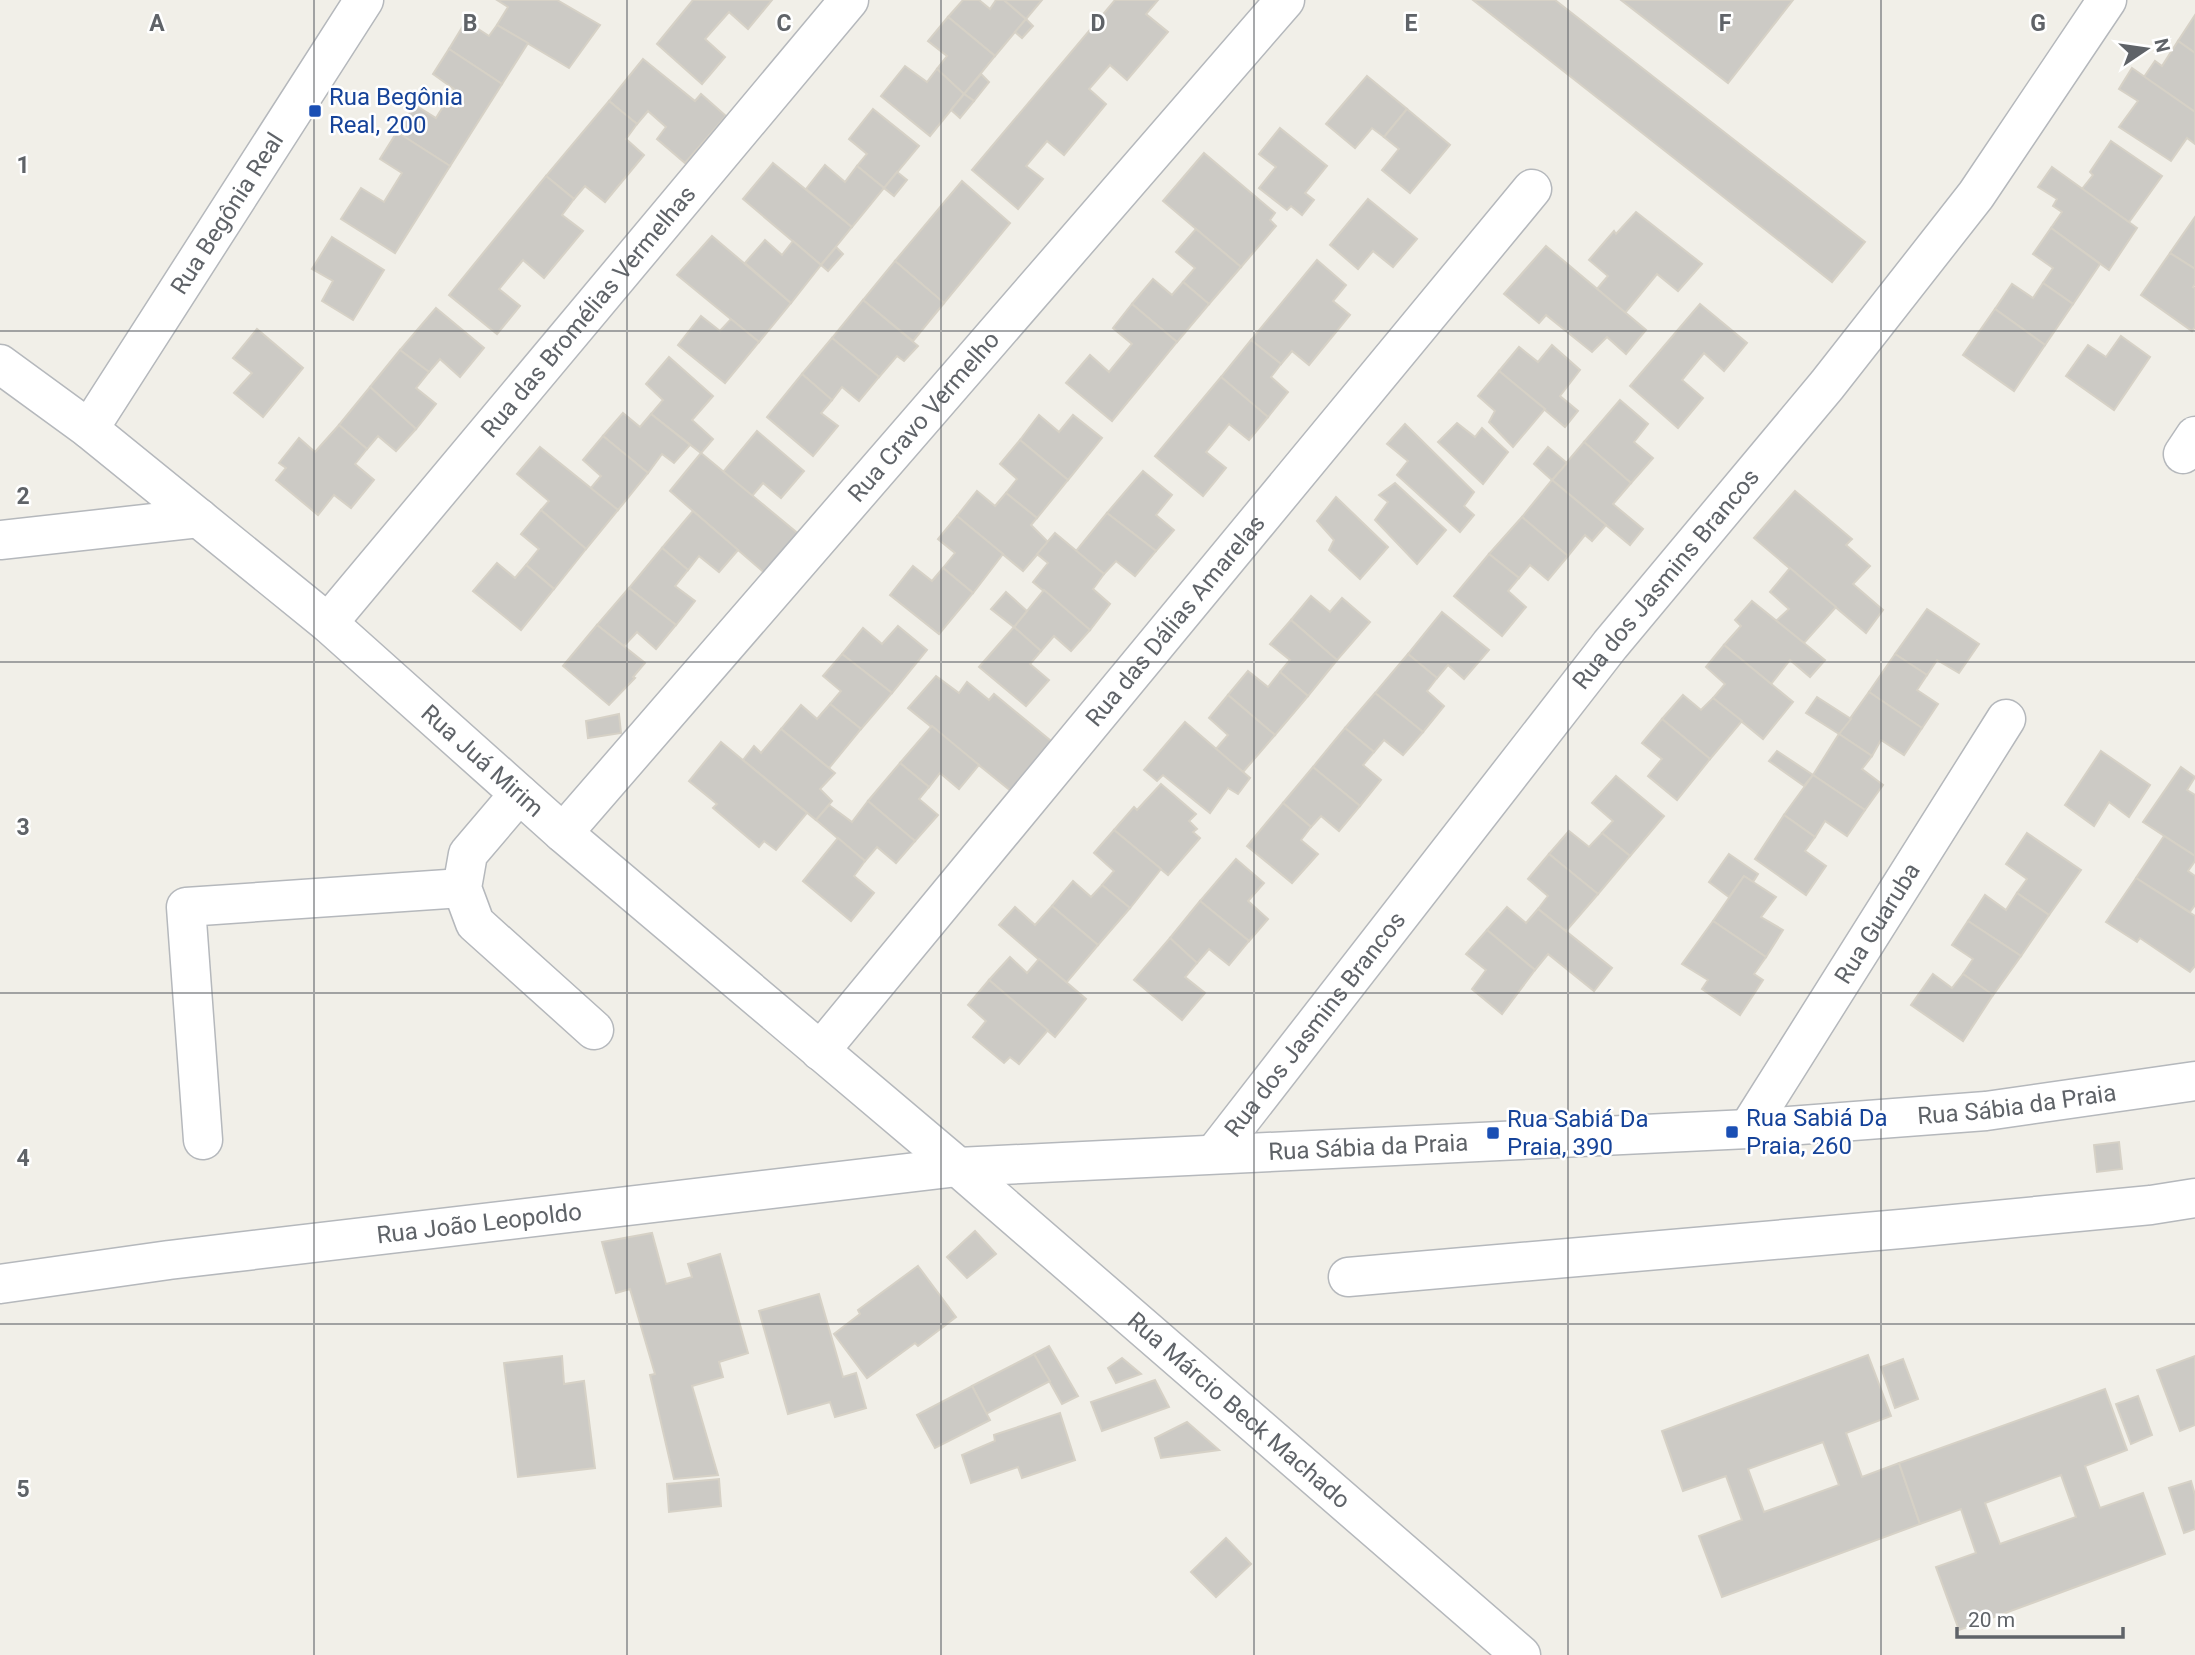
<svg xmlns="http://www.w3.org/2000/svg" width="2195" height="1655" font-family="Roboto,sans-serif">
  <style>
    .building { fill: #cccac5; stroke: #d6d1c6; stroke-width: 2; fill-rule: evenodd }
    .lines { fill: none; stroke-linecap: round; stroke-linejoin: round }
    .minor-casing { stroke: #b5b8bc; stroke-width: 41 }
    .minor { stroke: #fff; stroke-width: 38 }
    .grid { fill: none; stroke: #5f6368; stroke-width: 2; stroke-opacity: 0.55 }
    .transit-dot { fill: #1a4fb4; stroke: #fff; stroke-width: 2.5 }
    .labels { text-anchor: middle; stroke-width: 5; stroke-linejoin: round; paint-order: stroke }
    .transit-label { font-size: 24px; fill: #164399; stroke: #fff; text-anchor: start }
    .street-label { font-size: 24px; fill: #5f6368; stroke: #fff }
    .grid-label { font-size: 23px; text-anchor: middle; font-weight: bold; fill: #5f6368; stroke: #fff; stroke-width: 5; stroke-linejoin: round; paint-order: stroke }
  </style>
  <rect width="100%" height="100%" fill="#f1efe8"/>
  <!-- building -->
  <g class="building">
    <polygon points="497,0 557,0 600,25 569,68 497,25 508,7"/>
    <polygon points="693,0 772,0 748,29 729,12 705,39 725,57 702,84 657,44"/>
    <polygon points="963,0 979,0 990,9 996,0 1004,0 1026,19 995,56 948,17"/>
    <polygon points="1004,0 1042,0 1026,19"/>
    <polygon points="1115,0 1158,0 1146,14 1168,32 1127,80 1110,65 1089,89 1106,104 1064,155 1047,141 1026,166 1043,179 1018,209 972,170"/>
    <polygon points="1473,0 1555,0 1865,242 1832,282"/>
    <polygon points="1621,0 1793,0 1728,83"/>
    <polygon points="2195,15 2195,53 2178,41"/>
    <polygon points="948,17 995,56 964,94 937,69 947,56 928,41"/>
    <polygon points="1026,19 1033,26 1022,38 1015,32"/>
    <polygon points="466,21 489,36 497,25 528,43 502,84 449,49"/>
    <polygon points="2178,41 2195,53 2195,112 2144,77 2155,61 2162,66"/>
    <polygon points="449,49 502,84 450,166 397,132 415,105 436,118 454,89 433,74"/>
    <polygon points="643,59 695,101 701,94 726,116 685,163 657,139 666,127 648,111 637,124 609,101"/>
    <polygon points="905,66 927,82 937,69 964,94 930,136 881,96"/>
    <polygon points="2132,68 2195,112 2195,144 2187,138 2171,161 2119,127 2138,101 2119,89"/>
    <polygon points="981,74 989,82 974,101 964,94"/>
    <polygon points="1367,76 1407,109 1384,137 1372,128 1355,148 1326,124"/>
    <polygon points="964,94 974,101 960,118 951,110"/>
    <polygon points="609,101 637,124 626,139 644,155 605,202 585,186 574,199 546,176"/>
    <polygon points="873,109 919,146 884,188 857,166 867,154 849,139"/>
    <polygon points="1407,109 1450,145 1410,193 1382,170 1399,149 1384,137"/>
    <polygon points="1280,128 1327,166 1305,193 1314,200 1302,215 1291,206 1287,210 1259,188 1276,167 1259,154"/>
    <polygon points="397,132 450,166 395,253 341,219 361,188 384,202 402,173 380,159"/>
    <polygon points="2111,141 2162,176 2129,222 2082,189 2093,175 2090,172"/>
    <polygon points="1204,153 1275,213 1270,220 1276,226 1241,267 1163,201"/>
    <polygon points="773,163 852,227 821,265 743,199"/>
    <polygon points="825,165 845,182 857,166 884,188 852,227 806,189"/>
    <polygon points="2052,167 2137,228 2109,270 2051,228 2062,212 2053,206 2057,199 2038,187"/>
    <polygon points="897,172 907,180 894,196 884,188"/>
    <polygon points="546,176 574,199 562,215 583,231 544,278 523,260 499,289 520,306 497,334 449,295"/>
    <polygon points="962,181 1010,223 944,303 895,261"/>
    <polygon points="1368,199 1417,239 1393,267 1373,251 1358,269 1330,245"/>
    <polygon points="1636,212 1702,264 1678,291 1657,274 1625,313 1597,289 1608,276 1589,260 1614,231 1616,234"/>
    <polygon points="2195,217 2195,269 2170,253"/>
    <polygon points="2051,228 2100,264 2073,304 2043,283 2053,268 2033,254"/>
    <polygon points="1196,229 1241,267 1209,304 1183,282 1195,268 1176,252"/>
    <polygon points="712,236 791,303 759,342 677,275"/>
    <polygon points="332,237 384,270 353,320 322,301 333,281 312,269"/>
    <polygon points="765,240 782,255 793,241 821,265 791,303 745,263"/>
    <polygon points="1546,246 1646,330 1626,354 1607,337 1592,352 1546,315 1539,323 1504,294"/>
    <polygon points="836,247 843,254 828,271 821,265"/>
    <polygon points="2170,253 2195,269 2195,284 2193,287 2195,288 2195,327 2192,331 2141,295"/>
    <polygon points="1317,260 1346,285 1333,301 1350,315 1309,365 1292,351 1281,364 1251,340"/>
    <polygon points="895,261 944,303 913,341 863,300"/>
    <polygon points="1153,279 1172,295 1183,282 1209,304 1177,342 1132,304"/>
    <polygon points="2043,283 2073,304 2045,345 1995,309 2012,284 2033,298"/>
    <polygon points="863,300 918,346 904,361 897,356 879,377 832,338"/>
    <polygon points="1132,304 1177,342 1112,421 1066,383 1090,355 1109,372 1132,344 1113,328"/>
    <polygon points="1700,304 1747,343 1724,371 1704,353 1682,380 1703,398 1678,428 1630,386"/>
    <polygon points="436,308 484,348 460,377 440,359 429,372 400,350"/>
    <polygon points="1995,309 2045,345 2014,391 1963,355"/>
    <polygon points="701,316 720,331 731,319 759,342 725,383 678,345"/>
    <polygon points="257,329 303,368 263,417 234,393 252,373 233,358"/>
    <polygon points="2121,336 2150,357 2114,410 2066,376 2088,345 2106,357"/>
    <polygon points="832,338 879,377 859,401 842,387 832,400 802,374"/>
    <polygon points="1251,340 1281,364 1271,377 1288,392 1268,417 1221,377"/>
    <polygon points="1552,345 1580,370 1560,396 1578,411 1565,427 1499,371 1519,347 1538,362"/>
    <polygon points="400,350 429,372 416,388 436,404 416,429 370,387"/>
    <polygon points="669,357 713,396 692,420 713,439 701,453 651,414 663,400 646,384"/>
    <polygon points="1499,371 1545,409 1513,447 1489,422 1495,411 1478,396"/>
    <polygon points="802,374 832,400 821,413 838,426 813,456 767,417"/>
    <polygon points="1221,377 1268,417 1249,440 1229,424 1206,452 1226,468 1203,496 1155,456"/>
    <polygon points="370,387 416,429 396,451 378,436 367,449 339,425"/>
    <polygon points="1620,400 1648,424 1634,442 1653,458 1631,483 1584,442"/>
    <polygon points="623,413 640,427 651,414 690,445 674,463 662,454 648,473 603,436"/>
    <polygon points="1039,415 1059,432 1073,415 1102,438 1068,480 1020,440"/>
    <polygon points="1457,423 1475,437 1482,428 1508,452 1483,484 1438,442"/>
    <polygon points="1405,424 1474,492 1464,506 1474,515 1460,532 1397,475 1408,461 1387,444"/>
    <polygon points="339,425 367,449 355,464 374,480 351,508 334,495 318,515 276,480 286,468 279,463 299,438 315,452"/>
    <polygon points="757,431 804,471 781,498 763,483 752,496 723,472"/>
    <polygon points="603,436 648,473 618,510 590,489 601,476 583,460"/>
    <polygon points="1020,440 1068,480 1037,518 1006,493 1017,479 1000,464"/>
    <polygon points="1584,442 1631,483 1613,504 1643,529 1630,545 1552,480"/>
    <polygon points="540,447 618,510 586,549 541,510 549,501 517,474"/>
    <polygon points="1548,447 1567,463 1552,480 1534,464"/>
    <polygon points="701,453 801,536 768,576 670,491"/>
    <polygon points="1143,471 1172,495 1156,515 1174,530 1156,551 1107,513"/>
    <polygon points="1552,480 1606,525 1592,541 1585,535 1568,556 1522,517"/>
    <polygon points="1395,483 1446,530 1417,564 1375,520 1388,502 1379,495"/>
    <polygon points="977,491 995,506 1006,493 1037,518 1031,525 1048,542 1023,571 957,516"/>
    <polygon points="1795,491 1852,539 1846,545 1870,566 1853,584 1883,610 1866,633 1754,538"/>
    <polygon points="1336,497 1388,547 1360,579 1329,550 1334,540 1317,521"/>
    <polygon points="541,510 586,549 554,589 526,565 539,549 521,534"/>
    <polygon points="693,511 738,550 719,572 699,556 688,570 662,548"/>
    <polygon points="1107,513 1156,551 1135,576 1116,561 1104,574 1076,551"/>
    <polygon points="957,516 1003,554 973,593 943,568 955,553 938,539"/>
    <polygon points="1522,517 1568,556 1548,580 1530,565 1519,578 1489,554"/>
    <polygon points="1055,533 1104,574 1093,589 1110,604 1090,630 1033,582 1048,563 1037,554"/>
    <polygon points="662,548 688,570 675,586 695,601 676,625 629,588"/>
    <polygon points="1489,554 1519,578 1508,591 1526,607 1502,636 1454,596"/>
    <polygon points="497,563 515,578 526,565 554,589 521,630 473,591"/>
    <polygon points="913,566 932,581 943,568 973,593 939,634 890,595"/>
    <polygon points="1790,568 1836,607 1804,643 1776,621 1789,609 1770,592"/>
    <polygon points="629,588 676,625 656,649 637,632 624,646 597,625"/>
    <polygon points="1044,590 1090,630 1071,651 1054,636 1041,651 1014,627"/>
    <polygon points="1006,592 1027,611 1014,627 991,609"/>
    <polygon points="1311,596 1330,612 1342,598 1370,622 1337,660 1291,620"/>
    <polygon points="1752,601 1825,660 1810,677 1790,660 1771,684 1724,645 1741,626 1735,620"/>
    <polygon points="1927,609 1979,644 1959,673 1937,660 1927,675 1895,654"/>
    <polygon points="1442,612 1489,650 1464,679 1448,665 1437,678 1408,654"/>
    <polygon points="1291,620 1337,660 1308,696 1280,672 1290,660 1270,644"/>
    <polygon points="597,625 645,663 633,677 635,678 609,705 563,666"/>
    <polygon points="898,626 927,650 892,693 842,654 863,628 882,644"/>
    <polygon points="1014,627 1041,651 1030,664 1049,680 1026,706 979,667"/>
    <polygon points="1724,645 1793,702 1763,739 1713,698 1725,684 1706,667"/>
    <polygon points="842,654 892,693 861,729 830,704 841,691 823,676"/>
    <polygon points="1408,654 1437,678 1427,691 1444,706 1423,732 1375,693"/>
    <polygon points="1895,654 1927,675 1917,690 1938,704 1922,728 1869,692"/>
    <polygon points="1248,671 1268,687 1280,672 1308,696 1275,735 1228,695"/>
    <polygon points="936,676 959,693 967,682 989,700 994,694 1051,741 1011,791 908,708"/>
    <polygon points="1869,692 1922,728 1904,755 1881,740 1872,756 1839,734"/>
    <polygon points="1375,693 1423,732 1403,755 1384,740 1374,752 1345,728"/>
    <polygon points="1228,695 1275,735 1243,772 1216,749 1228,735 1209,718"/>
    <polygon points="1683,695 1701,710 1713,698 1742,721 1710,759 1662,719"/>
    <polygon points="1817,697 1851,719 1839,734 1806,713"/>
    <polygon points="830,704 861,729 829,768 781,729 801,705 817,719"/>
    <polygon points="619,714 621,733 588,738 586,721"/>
    <polygon points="1662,719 1710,759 1677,800 1648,776 1662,759 1642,743"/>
    <polygon points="1185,722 1250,778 1238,794 1228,788 1210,813 1163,775 1157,781 1144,770"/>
    <polygon points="932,726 979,765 959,789 940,773 929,787 900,763"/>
    <polygon points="1345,728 1374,752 1363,765 1381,780 1360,806 1313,767"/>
    <polygon points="781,729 835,773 820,789 832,801 816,820 743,760 754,746 761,753"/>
    <polygon points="1839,734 1872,756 1862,769 1883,785 1865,810 1813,775"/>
    <polygon points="721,742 807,813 776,850 764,841 759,847 713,808 717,804 689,781"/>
    <polygon points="1777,751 1813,775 1804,786 1769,761"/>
    <polygon points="2101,751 2150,785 2129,817 2109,802 2094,826 2065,805"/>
    <polygon points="900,763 929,787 919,799 938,815 915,841 868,801"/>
    <polygon points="1313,767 1360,806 1339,831 1321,816 1311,827 1283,803"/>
    <polygon points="2181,767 2195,777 2187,790 2195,795 2195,856 2143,822"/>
    <polygon points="1813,775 1865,810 1847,836 1825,821 1815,837 1784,815"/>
    <polygon points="1616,776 1664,816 1630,856 1602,833 1613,821 1592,803"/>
    <polygon points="1161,784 1196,814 1189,821 1197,829 1193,832 1200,838 1168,875 1114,830 1134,807 1137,810"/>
    <polygon points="868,801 915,841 896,863 877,847 865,861 816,820 829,805 852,822"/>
    <polygon points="1283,803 1311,827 1301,840 1318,854 1292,883 1247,846"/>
    <polygon points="1784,815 1815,837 1805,851 1826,866 1806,895 1755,859"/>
    <polygon points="1114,830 1161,869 1130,908 1102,885 1114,871 1094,853"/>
    <polygon points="1569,831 1589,847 1602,833 1630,856 1598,894 1549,854"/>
    <polygon points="2027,833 2081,870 2049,915 2017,893 2027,879 2006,864"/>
    <polygon points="2164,836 2195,856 2195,861 2188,871 2195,876 2195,905 2190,912 2136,878"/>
    <polygon points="838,838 865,861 854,876 874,893 851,921 803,881"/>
    <polygon points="1549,854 1598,894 1566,931 1538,909 1548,896 1528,879"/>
    <polygon points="1729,854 1758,874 1753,882 1744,876 1729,897 1709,882"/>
    <polygon points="1236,859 1264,883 1248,901 1268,919 1249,941 1200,901"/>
    <polygon points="1744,876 1776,897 1761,917 1783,930 1766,957 1713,921"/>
    <polygon points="2136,878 2195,916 2195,966 2190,972 2140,938 2137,942 2106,922"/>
    <polygon points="1073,881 1091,897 1102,885 1130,908 1098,945 1052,906"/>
    <polygon points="2017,893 2049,915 2021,956 1968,921 1985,895 2006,910"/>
    <polygon points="1200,901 1249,941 1229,965 1209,949 1197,963 1170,938"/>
    <polygon points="1052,906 1098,945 1066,983 999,925 1015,907 1035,925"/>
    <polygon points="1507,907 1526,923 1538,909 1612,968 1594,991 1548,954 1535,970 1487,930"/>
    <polygon points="1713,921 1766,957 1754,974 1763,980 1740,1015 1702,989 1708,980 1682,964"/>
    <polygon points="1968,921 2021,956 1993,995 1963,974 1973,959 1952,945"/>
    <polygon points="1487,930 1535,970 1502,1014 1472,989 1486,970 1466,954"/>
    <polygon points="1170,938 1197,963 1185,977 1205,993 1182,1020 1134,980"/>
    <polygon points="1010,957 1027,973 1039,959 1086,999 1055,1037 989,980"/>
    <polygon points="1933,974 1952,988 1963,974 1993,995 1963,1041 1911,1005"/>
    <polygon points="989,980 1048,1030 1019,1064 1010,1057 1004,1063 973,1037 986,1021 968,1005"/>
    <polygon points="2119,1142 2122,1169 2097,1172 2094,1145"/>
    <polygon points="975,1231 996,1254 967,1278 947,1257"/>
    <polygon points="652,1233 666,1284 692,1277 688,1264 720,1254 748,1353 719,1362 723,1377 692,1386 718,1475 674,1479 650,1375 655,1374 630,1289 616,1293 602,1242"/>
    <polygon points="918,1266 956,1317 918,1346 915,1343 867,1378 834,1334 860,1314 858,1310"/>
    <polygon points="819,1294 843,1377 856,1373 866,1408 835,1417 830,1402 788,1414 759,1311"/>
    <polygon points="1049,1346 1078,1396 1062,1404 1034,1354"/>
    <polygon points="1034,1354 1050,1381 986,1414 972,1386"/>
    <path d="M1868 1355 1891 1416 1846 1433 1862 1477 1899 1463 1920 1524 1722 1597 1699 1536 1742 1520 1726 1476 1683 1491 1662 1431ZM1823 1442 1839 1485 1764 1512 1748 1469Z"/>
    <polygon points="562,1356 564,1384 584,1381 595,1468 518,1477 504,1363"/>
    <polygon points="2195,1356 2195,1425 2180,1431 2157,1370"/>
    <polygon points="1122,1358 1141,1374 1116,1383 1108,1368"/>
    <polygon points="1903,1359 1918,1399 1895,1408 1881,1367"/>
    <polygon points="1155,1380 1169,1407 1102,1431 1091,1402"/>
    <polygon points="972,1386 990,1420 935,1448 917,1415"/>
    <path d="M2105 1389 2127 1450 2085 1466 2100 1508 2143 1493 2165 1554 1959 1630 1936 1567 1976 1553 1961 1509 1920 1524 1899 1463ZM2061 1475 2076 1517 2000 1544 1985 1503Z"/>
    <polygon points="2138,1396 2152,1435 2131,1444 2116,1404"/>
    <polygon points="1060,1413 1075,1460 1022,1478 1018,1467 971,1483 962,1455 995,1441 994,1435"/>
    <polygon points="1187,1422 1219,1450 1161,1458 1155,1438"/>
    <polygon points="719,1479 721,1506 669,1512 667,1484"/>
    <polygon points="2191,1481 2195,1495 2195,1529 2184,1533 2169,1488"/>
    <polygon points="1226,1538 1251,1564 1216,1597 1191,1572"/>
  </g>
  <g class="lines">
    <defs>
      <g id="minor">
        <path id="s1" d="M0 364 89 429 328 623 563 833 958 1167 1521 1655"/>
        <path id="s2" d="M89 429 364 0"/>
        <polyline points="2183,454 2195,436"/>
        <polyline points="0,540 199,518"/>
        <path id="s3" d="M328 623 849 0"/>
        <polyline points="519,794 468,854 462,888 475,923 594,1030"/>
        <path id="s4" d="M563 833 1285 0"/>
        <path id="s5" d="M820 1051 1532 189"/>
        <path id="s6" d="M1748 1129 2006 719"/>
        <polyline points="203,1140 186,907 462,888"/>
        <path id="s7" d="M1215 1153 1610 645 1827 385 1976 195 2107 0"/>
        <polyline points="1348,1277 1912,1228 2151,1205 2195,1198"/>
        <path id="s8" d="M0 1284 169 1260 958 1167 1748 1129 1986 1111 2195 1081"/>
      </g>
    </defs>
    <!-- minor casing -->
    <use href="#minor" class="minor-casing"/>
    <!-- minor -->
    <use href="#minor" class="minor"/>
  </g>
  <!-- grid -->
  <path class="grid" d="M314 0V1655M627 0V1655M941 0V1655M1254 0V1655M1568 0V1655M1881 0V1655M0 331H2195M0 662H2195M0 993H2195M0 1324H2195"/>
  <!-- markers -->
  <g class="transit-dot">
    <rect x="308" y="104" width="14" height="14" rx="3.5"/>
    <rect x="1725" y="1125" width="14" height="14" rx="3.5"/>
    <rect x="1486" y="1126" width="14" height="14" rx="3.5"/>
  </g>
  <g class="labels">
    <!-- transit labels -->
    <g class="transit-label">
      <text x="329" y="105">Rua Begônia<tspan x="329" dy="28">Real, 200</tspan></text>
      <text x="1746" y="1126">Rua Sabiá Da<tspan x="1746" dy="28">Praia, 260</tspan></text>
      <text x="1507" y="1127">Rua Sabiá Da<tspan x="1507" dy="28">Praia, 390</tspan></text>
    </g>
    <!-- street labels -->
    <g class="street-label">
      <text dy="8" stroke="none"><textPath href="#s2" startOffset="256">Rua Begônia Real</textPath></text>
      <text dy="8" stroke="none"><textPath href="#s3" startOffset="406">Rua das Bromélias Vermelhas</textPath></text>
      <text dy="8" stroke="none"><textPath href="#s4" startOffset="551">Rua Cravo Vermelho</textPath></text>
      <text dy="8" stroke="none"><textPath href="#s7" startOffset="730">Rua dos Jasmins Brancos</textPath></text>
      <text dy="8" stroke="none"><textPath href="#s5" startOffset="558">Rua das Dálias Amarelas</textPath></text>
      <text dy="8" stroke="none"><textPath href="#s1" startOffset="625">Rua Juá Mirim</textPath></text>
      <text dy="8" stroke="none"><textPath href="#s6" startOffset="243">Rua Guaruba</textPath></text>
      <text dy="8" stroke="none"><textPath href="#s7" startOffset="163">Rua dos Jasmins Brancos</textPath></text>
      <text dy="8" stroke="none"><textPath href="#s8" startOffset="2026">Rua Sábia da Praia</textPath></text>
      <text dy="8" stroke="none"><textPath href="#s8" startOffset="1376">Rua Sábia da Praia</textPath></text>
      <text dy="8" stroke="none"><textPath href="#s8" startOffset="483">Rua João Leopoldo</textPath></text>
      <text dy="8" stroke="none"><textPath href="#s1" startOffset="1622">Rua Márcio Beck Machado</textPath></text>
    </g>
  </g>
  <g class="grid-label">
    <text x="157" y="31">A</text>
    <text x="470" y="31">B</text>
    <text x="784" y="31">C</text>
    <text x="1098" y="31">D</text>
    <text x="1411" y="31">E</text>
    <text x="1725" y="31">F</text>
    <text x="2038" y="31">G</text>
    <text x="23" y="173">1</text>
    <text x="23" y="504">2</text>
    <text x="23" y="835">3</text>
    <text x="23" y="1166">4</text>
    <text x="23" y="1497">5</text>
  </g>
  <!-- north arrow -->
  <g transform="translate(2146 49) rotate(77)" stroke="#ffffff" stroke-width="5" paint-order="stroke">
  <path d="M0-5L12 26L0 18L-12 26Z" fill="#5f6368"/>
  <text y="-10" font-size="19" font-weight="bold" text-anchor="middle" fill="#5f6368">N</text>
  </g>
  <!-- scale -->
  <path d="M1957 1627v10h166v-10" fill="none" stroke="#5f6368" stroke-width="3.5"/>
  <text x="1968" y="1627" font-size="21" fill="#5f6368" stroke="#ffffff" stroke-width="5" paint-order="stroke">20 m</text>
</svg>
